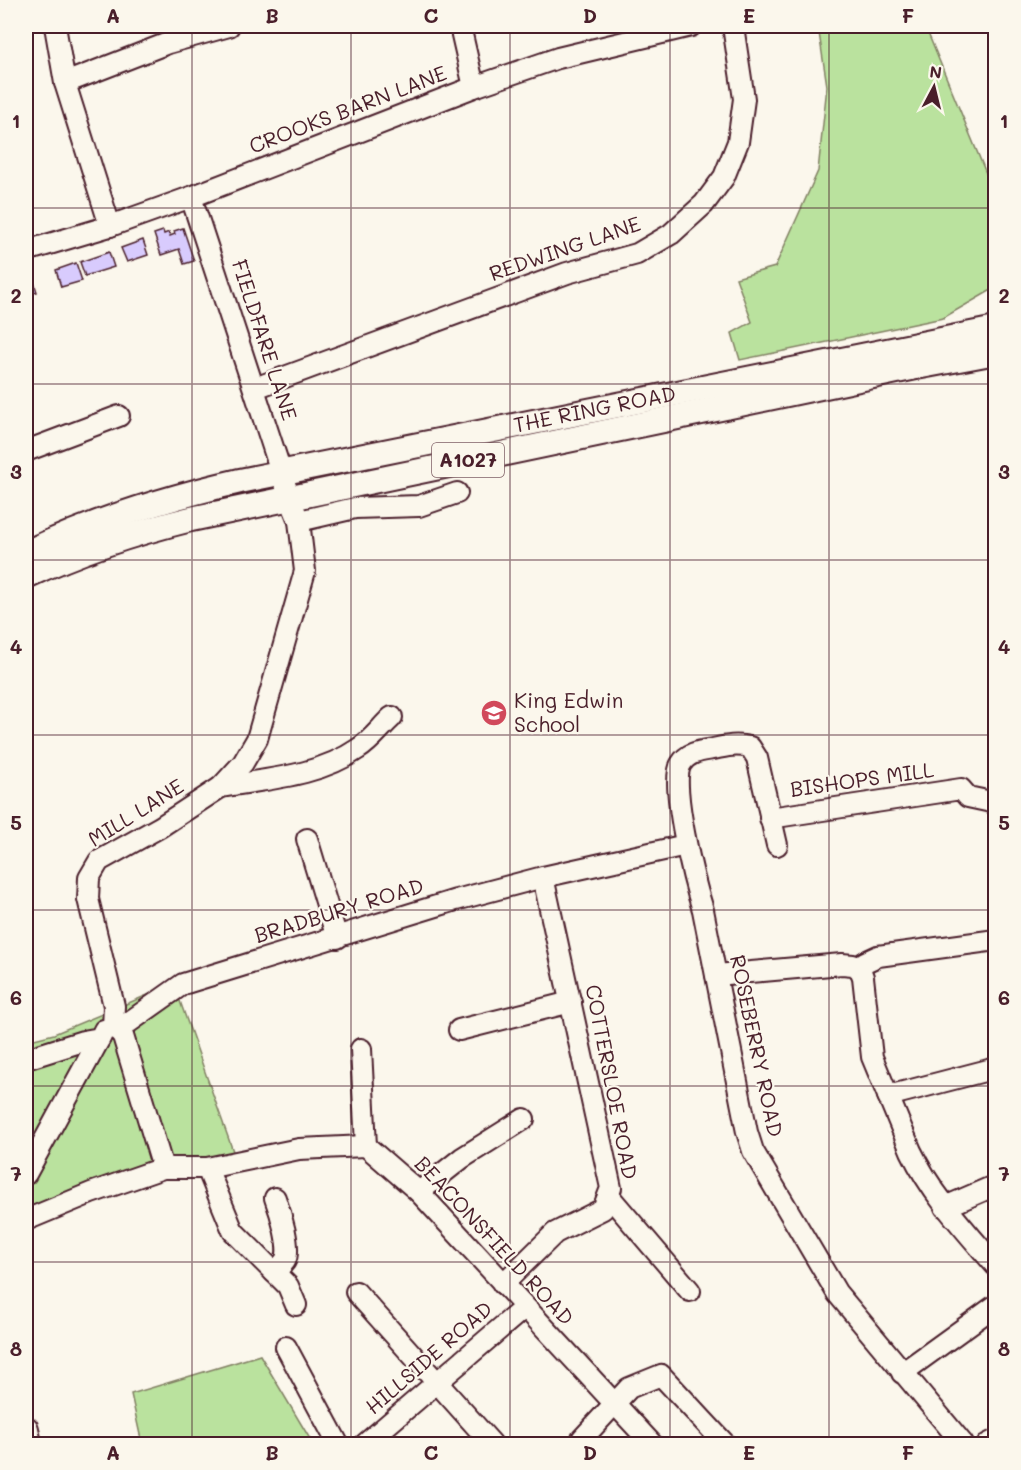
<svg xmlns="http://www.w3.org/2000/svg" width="1021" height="1470" font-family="Mali,sans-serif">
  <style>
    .green { fill: #bae29e; stroke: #828064; stroke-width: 1.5 }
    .building { fill: #d8cbfd; stroke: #4a1f2b; stroke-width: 1.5 }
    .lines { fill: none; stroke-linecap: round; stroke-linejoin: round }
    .minor-casing { stroke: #4a1f2b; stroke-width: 24 }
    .major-casing { stroke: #4a1f2b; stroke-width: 28 }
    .minor { stroke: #fbf7ec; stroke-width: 20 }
    .major { stroke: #fbf7ec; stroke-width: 24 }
    .grid { fill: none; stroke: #4a1f2b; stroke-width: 1.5; stroke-opacity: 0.55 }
    .labels { text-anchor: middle; stroke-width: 4.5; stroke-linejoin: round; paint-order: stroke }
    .shield { fill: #fbf7ec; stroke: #7f6065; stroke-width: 1.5 }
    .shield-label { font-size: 20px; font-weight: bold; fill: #4a1f2b }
    .street-label { font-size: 21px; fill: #4a1f2b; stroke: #fbf7ec }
    .poi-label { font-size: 21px; fill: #4a1f2b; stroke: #fbf7ec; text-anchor: start }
    .neatline { fill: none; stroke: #4a1f2b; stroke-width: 2 }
    .grid-label { font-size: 20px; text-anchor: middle; font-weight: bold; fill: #4a1f2b }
  </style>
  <rect width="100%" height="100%" fill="#fbf7ec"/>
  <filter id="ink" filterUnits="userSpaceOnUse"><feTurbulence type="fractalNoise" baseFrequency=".0167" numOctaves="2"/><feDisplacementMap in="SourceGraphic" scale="12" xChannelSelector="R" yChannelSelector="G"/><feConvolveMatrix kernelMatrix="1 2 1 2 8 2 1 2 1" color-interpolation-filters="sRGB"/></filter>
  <g filter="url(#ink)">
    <!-- green -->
    <g class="green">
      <polygon points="818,26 925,26 995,195 995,288 943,318 740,360 732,333 752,322 736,278 775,267 818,171 827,86"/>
      <polygon points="174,984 234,1154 26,1227 26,1041 54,1034"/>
      <polygon points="260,1355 313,1444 142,1444 131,1394"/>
    </g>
    <!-- building -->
    <g class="building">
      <polygon points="183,228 194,261 184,264 179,249 161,255 154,234 163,231 164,234 169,232 170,236 175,234 174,231"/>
      <polygon points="143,240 148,255 127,262 121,248"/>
      <polygon points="109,252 114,267 85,276 80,262"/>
      <polygon points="76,263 82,281 61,287 56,270"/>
      <polygon points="32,276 37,292 26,295 26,278"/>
      <polygon points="993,606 996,606 996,650 991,650"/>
    </g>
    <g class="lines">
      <defs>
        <g id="minor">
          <polyline points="55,26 65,83 110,226"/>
          <polyline points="460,26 474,87"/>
          <polyline points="65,83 168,43 229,26"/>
          <polyline points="26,251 110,226 191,197 474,87 558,58 691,26"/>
          <polyline points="255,388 567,273 637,254 671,234 704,204 724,177 738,142 744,99 733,26"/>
          <polyline points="26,451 119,416"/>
          <polyline points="299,521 355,508 419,506 457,493"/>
          <path d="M221 787C267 779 319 776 358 749 371 741 381 727 392 717"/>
          <polyline points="770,818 961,789 968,797 996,803"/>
          <polyline points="307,839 337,938"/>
          <path d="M777 845 757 758 750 747C736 744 727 746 713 749 701 751 688 752 681 764 669 784 695 885 703 910L747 1132 753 1151 837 1293 963 1444"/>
          <path d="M860 969 863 977 872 1057 911 1151C932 1195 965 1230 996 1266"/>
          <polyline points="716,975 842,964 853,965 860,969 865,962 878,956 996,940"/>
          <polyline points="113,1028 114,1006 88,899 89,878 99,861 160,827 221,787 243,763 257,739 305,571 299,521 290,499 191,197"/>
          <polyline points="118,1030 123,1036 163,1168"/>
          <polyline points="459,1030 571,1002"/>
          <polyline points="361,1049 366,1146"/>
          <polyline points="26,1059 83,1041 100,1038 104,1030 113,1028 118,1030 183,984 456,900 543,877 686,845"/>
          <polyline points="888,1096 996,1068"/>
          <polyline points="207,1168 233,1231 288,1286 296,1305"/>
          <polyline points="26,1174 100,1038"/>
          <polyline points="419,1192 462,1158 524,1119"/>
          <polyline points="609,1196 690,1291"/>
          <polyline points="945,1207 996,1185"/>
          <polyline points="26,1220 91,1193 163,1168 207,1168 299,1149 366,1146 419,1192 652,1444"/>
          <path d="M274 1272C278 1269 282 1265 285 1261 292 1249 280 1211 275 1198"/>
          <polyline points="503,1284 555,1233 603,1209 611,1188 543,877"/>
          <polyline points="356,1292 492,1444"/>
          <polyline points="286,1347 338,1444"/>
          <polyline points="902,1373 996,1305"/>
          <polyline points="365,1444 524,1308"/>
          <polyline points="587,1444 582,1439 629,1388 661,1375 725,1444"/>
          <polyline points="988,1444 996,1440"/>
        </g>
        <g id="major">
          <path id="s1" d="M26 553C95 520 166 498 240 481L996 329"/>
          <path d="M26 576C79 551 134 533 191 519L916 367 996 352"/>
          <polyline points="26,1429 29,1444"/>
        </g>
      </defs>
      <!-- minor casing -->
      <use href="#minor" class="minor-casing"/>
      <!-- major casing -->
      <use href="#major" class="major-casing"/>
      <!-- minor -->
      <use href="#minor" class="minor"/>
      <!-- major -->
      <use href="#major" class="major"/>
    </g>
  </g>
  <!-- grid -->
  <path class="grid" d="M192 26V1444M351 26V1444M510 26V1444M670 26V1444M829 26V1444M26 208H996M26 384H996M26 560H996M26 735H996M26 910H996M26 1086H996M26 1262H996"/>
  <!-- icons -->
  <defs>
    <symbol id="school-disc" viewBox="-11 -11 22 22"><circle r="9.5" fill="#d1495b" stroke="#fbf7ec"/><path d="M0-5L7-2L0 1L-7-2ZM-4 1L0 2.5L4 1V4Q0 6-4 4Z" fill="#fff"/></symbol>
  </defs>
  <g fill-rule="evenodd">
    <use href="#school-disc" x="479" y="698" width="30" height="30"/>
  </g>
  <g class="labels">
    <!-- shield labels -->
    <rect class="shield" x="432" y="443" width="72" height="34" rx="4.5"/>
    <g class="shield-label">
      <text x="468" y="467">A1027</text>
    </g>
    <!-- street labels -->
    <g class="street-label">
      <text transform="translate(348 110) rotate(-21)" y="7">CROOKS BARN LANE</text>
      <text transform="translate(565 249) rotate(-19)" y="7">REDWING LANE</text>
      <text transform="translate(264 340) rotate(72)" y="7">FIELDFARE LANE</text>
      <text dy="7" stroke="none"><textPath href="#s1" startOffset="588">THE RING ROAD</textPath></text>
      <text transform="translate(862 780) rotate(-8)" y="7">BISHOPS MILL</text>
      <text transform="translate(136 813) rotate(-32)" y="7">MILL LANE</text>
      <text transform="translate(339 911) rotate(-17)" y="7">BRADBURY ROAD</text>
      <text transform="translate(756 1046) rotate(78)" y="7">ROSEBERRY ROAD</text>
      <text transform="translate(611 1082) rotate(79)" y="7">COTTERSLOE ROAD</text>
      <text transform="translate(494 1241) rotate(47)" y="7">BEACONSFIELD ROAD</text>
      <text transform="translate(429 1358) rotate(-41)" y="7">HILLSIDE ROAD</text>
    </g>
    <!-- poi labels -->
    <g class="poi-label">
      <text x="514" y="708">King Edwin<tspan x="514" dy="24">School</tspan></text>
    </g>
  </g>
  <!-- margin -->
  <rect width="1021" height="1470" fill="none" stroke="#fbf7ec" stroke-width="66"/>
  <!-- north arrow -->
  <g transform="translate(934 87) rotate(7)" stroke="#fbf7ec" stroke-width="4.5" paint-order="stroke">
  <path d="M0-4.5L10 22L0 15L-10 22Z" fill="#4a1f2b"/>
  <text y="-9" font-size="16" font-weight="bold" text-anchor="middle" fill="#4a1f2b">N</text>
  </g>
  <rect x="33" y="33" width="955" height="1404" class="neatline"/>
  <g class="grid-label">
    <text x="113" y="23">A</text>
    <text x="272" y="23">B</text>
    <text x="431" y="23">C</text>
    <text x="590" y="23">D</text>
    <text x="749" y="23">E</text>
    <text x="908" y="23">F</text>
    <text x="16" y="128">1</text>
    <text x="1004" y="128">1</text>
    <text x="16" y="303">2</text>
    <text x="1004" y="303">2</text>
    <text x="16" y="479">3</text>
    <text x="1004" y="479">3</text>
    <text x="16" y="654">4</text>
    <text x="1004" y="654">4</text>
    <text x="16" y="830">5</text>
    <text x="1004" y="830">5</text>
    <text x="16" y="1005">6</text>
    <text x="1004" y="1005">6</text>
    <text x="16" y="1181">7</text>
    <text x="1004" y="1181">7</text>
    <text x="16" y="1356">8</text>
    <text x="1004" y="1356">8</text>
    <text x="113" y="1460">A</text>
    <text x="272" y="1460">B</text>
    <text x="431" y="1460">C</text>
    <text x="590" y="1460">D</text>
    <text x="749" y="1460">E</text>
    <text x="908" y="1460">F</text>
  </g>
</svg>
